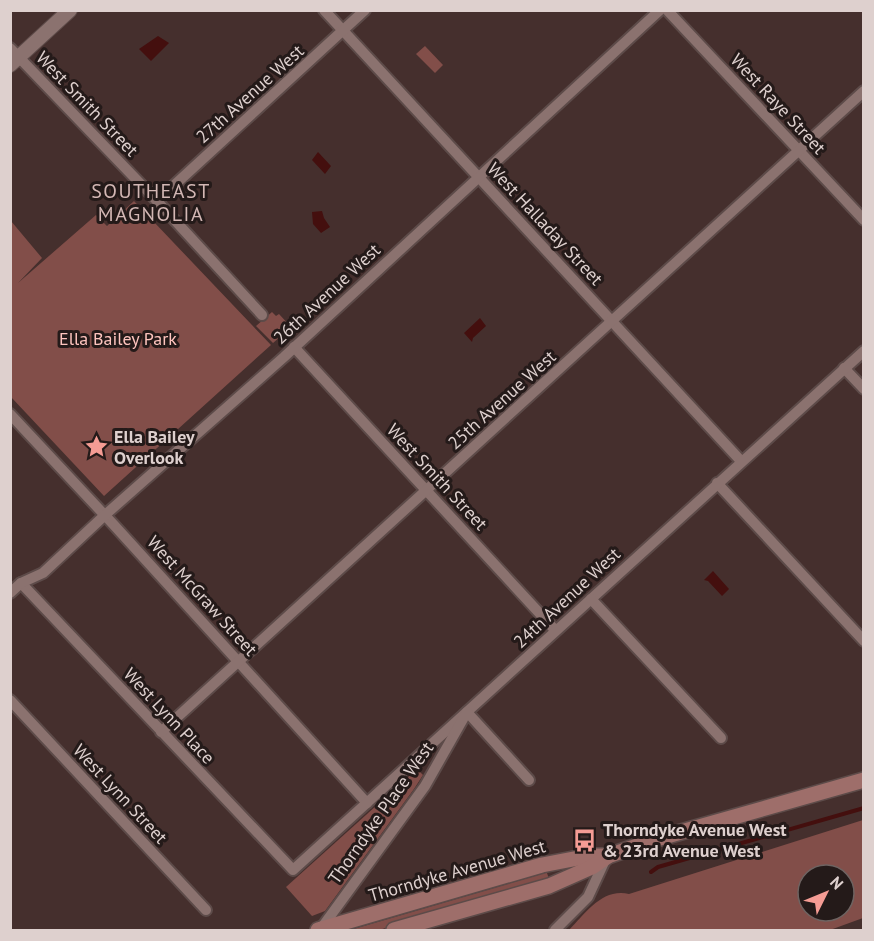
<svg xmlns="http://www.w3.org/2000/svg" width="874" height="941" font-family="'PT Sans',sans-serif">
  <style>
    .green { fill: #824e49; fill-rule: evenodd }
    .water { fill: #440f0e }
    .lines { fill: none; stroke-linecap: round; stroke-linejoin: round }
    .stream { stroke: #440f0e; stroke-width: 4 }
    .minor-casing { stroke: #5d4b49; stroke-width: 14 }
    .tertiary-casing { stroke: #5d4b49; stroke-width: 16 }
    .secondary-casing { stroke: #5d4b49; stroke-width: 18 }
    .minor { stroke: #8b726f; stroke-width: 10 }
    .tertiary { stroke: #8b726f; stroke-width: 14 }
    .secondary { stroke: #9e6e6a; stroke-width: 15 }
    .labels { text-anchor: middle; stroke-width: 6; stroke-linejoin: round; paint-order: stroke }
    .street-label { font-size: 18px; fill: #ded0ce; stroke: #241a19 }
    .park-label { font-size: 18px; fill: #fec4be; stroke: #241a19 }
    .poi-label { font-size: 18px; font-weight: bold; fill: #ded0ce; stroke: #241a19; text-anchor: start }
    .neighbourhood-label { font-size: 20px; letter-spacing: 1.5px; fill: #d3b7b4; stroke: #241a19 }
  </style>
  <rect width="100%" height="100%" fill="#452f2d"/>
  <!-- green -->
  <g class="green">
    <polygon points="425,46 443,65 435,73 416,54"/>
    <polygon points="134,201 271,345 104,496 11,397 11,221 42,258 18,283 96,215 107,226"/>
    <polygon points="272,312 276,316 279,314 291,327 287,328 287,331 273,343 256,326"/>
    <polygon points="417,769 423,775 414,789 325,911 312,916 286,887"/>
    <path d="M863 820V918L830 930H569C586 913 602 888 629 894ZM808 875H844V911H808Z"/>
    <polygon points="545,873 547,873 549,879 545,881 379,930 350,930"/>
  </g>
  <!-- water -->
  <g class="water">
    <polygon points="158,36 169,43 151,61 139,49"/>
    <polygon points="318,152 331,166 325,174 312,160"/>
    <polygon points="322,211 324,218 330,227 321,233 313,224 312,212"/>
    <polygon points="480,318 486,326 473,338 472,342 464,333"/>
    <polygon points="713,571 729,589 722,596 708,581 704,580"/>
  </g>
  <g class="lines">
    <!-- stream -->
    <polyline class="stream" points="651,872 658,867 864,808"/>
    <defs>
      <g id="minor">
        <polyline points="324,10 741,461"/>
        <polyline points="667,10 864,220"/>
        <polyline points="10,48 157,201 262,315"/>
        <polyline points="157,201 365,10"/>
        <polyline points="294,347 555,630"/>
        <polyline points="844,368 864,389"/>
        <polyline points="10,414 113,524 367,803"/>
        <polyline points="717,483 864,641"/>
        <polyline points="21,583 293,870 864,351"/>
        <polyline points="10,593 21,583 43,573 105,515 284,357 660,10"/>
        <polyline points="591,599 721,738"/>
        <polyline points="10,700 206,910"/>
        <polyline points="161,732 864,91"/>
        <polyline points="320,930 425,786 467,712 529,780"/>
        <polyline points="555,930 588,897 607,856"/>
      </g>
      <polyline id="tertiary" points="10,65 70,10"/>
      <g id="secondary">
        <polyline points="318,930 542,865 589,856 608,856"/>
        <polyline points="394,930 549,886 592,867 608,856 660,838 864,780"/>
      </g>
    </defs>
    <!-- minor casing -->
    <use href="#minor" class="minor-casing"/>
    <!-- tertiary casing -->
    <use href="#tertiary" class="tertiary-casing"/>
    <!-- secondary casing -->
    <use href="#secondary" class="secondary-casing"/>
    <!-- minor -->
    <use href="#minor" class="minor"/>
    <!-- tertiary -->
    <use href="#tertiary" class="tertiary"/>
    <!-- secondary -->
    <use href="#secondary" class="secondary"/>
  </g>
  <!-- icons -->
  <defs>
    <symbol id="sight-bare" viewBox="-9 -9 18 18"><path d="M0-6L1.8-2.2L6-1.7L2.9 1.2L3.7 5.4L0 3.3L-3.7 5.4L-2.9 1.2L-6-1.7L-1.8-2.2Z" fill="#f59c94" stroke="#241a19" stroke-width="2.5" paint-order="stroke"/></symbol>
    <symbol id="bus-bare" viewBox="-9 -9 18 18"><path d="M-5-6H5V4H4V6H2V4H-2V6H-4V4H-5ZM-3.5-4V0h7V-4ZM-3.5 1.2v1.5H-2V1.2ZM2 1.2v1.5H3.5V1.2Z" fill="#f59c94" stroke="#241a19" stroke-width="2.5" paint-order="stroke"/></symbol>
  </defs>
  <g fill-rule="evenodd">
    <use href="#sight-bare" x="80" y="430" width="33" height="33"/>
    <use href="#bus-bare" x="568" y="824" width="33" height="33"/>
  </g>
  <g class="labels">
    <!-- street labels -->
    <g class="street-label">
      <text transform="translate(250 94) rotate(-42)" y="6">27th Avenue West</text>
      <text transform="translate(87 104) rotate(46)" y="6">West Smith Street</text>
      <text transform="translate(778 104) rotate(47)" y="6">West Raye Street</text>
      <text transform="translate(545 224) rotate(47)" y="6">West Halladay Street</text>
      <text transform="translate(327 294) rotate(-43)" y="6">26th Avenue West</text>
      <text transform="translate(502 400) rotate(-42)" y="6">25th Avenue West</text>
      <text transform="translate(437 477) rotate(47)" y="6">West Smith Street</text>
      <text transform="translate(202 596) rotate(48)" y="6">West McGraw Street</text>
      <text transform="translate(567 598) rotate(-43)" y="6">24th Avenue West</text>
      <text transform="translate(169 716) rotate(47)" y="6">West Lynn Place</text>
      <text transform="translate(120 794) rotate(47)" y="6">West Lynn Street</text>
      <text transform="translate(381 813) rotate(-55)" y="6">Thorndyke Place West</text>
      <text transform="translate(457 871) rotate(-16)" y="6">Thorndyke Avenue West</text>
    </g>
    <!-- park labels -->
    <g class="park-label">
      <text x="118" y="345">Ella Bailey Park</text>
    </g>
    <!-- poi labels -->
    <g class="poi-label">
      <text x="114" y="443">Ella Bailey<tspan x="114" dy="21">Overlook</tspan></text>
      <text x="603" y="836">Thorndyke Avenue West<tspan x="603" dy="21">&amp; 23rd Avenue West</tspan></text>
    </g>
    <!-- neighbourhood labels -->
    <g class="neighbourhood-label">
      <text x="151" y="198">SOUTHEAST<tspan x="151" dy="23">MAGNOLIA</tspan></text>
    </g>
  </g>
  <!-- border -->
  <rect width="874" height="941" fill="none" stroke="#ded0ce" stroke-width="24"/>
  <!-- north arrow -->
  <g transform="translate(826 893) rotate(47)"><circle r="28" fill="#241a19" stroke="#6e6361" stroke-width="1.5"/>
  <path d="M0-4.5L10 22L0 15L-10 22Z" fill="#f59c94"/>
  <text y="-9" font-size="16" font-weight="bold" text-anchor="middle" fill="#ded0ce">N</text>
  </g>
</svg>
